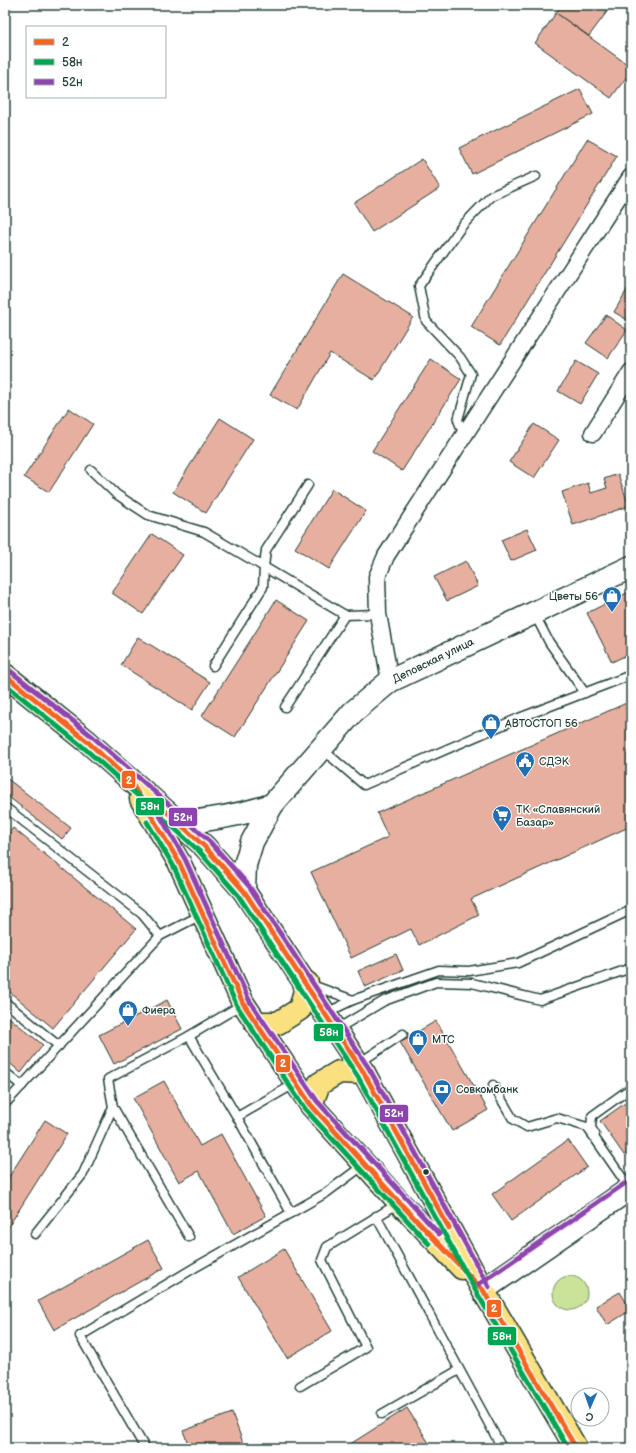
<svg xmlns="http://www.w3.org/2000/svg" width="636" height="1453" font-family="'Balsamiq Sans',sans-serif">
  <style>
    .green { fill: #cae399; stroke: #749066 }
    .building { fill: #e7af9f; stroke: #1f3d34 }
    .lines { fill: none; stroke-linecap: round; stroke-linejoin: round }
    .lane-casing { stroke: #1f3d34; stroke-width: 11 }
    .street-casing { stroke: #1f3d34; stroke-width: 19 }
    .secondary-casing { stroke: #1f3d34; stroke-width: 25 }
    .primary-casing { stroke: #1f3d34; stroke-width: 25 }
    .lane { stroke: #fff; stroke-width: 8 }
    .street { stroke: #fff; stroke-width: 16 }
    .secondary { stroke: #fff; stroke-width: 22 }
    .primary { stroke: #fbe080; stroke-width: 22 }
    .bus-1-casing { stroke: #fff; stroke-width: 8 }
    .bus-2-casing { stroke: #fff; stroke-width: 8 }
    .bus-3-casing { stroke: #fff; stroke-width: 8 }
    .bus-1 { stroke: #f26522; stroke-width: 5 }
    .bus-2 { stroke: #00a651; stroke-width: 5 }
    .bus-3 { stroke: #8e44ad; stroke-width: 5 }
    .bus-dot { fill: #1f3d34; stroke: #fff; stroke-width: 1.5 }
    .labels { text-anchor: middle; stroke-width: 3; stroke-linejoin: round; paint-order: stroke }
    .poi-label { font-size: 11px; fill: #1f3d34; stroke: #fff; text-anchor: start }
    .street-label { font-size: 11px; fill: #1f3d34; stroke: #fff }
    .line-badge { stroke: #fff; stroke-width: 1.5 }
    .badge-label { font-size: 11px; text-anchor: middle; font-weight: bold; fill: #fff }
  </style>
  <rect width="100%" height="100%" fill="#fff"/>
  <filter id="ink" filterUnits="userSpaceOnUse"><feTurbulence type="fractalNoise" baseFrequency=".025" numOctaves="2"/><feDisplacementMap in="SourceGraphic" scale="8" xChannelSelector="R" yChannelSelector="G"/><feConvolveMatrix kernelMatrix="1 2 1 2 8 2 1 2 1" color-interpolation-filters="sRGB"/></filter>
  <g filter="url(#ink)">
    <!-- green -->
    <circle class="green" cx="570" cy="1293" r="17"/>
    <!-- building -->
    <g class="building">
      <polygon points="561,5 612,5 589,36 556,13"/>
      <polygon points="556,13 631,67 631,71 611,98 535,43"/>
      <polygon points="580,89 593,114 472,174 459,148"/>
      <polygon points="587,139 617,156 500,345 471,327"/>
      <polygon points="422,159 440,188 372,232 354,203"/>
      <polygon points="343,274 413,317 374,380 330,353 297,410 270,395"/>
      <polygon points="631,283 631,322 614,312"/>
      <polygon points="606,315 627,330 608,358 586,343"/>
      <polygon points="431,359 461,379 402,471 372,451"/>
      <polygon points="576,361 598,374 580,404 558,391"/>
      <polygon points="69,408 93,424 49,492 24,477"/>
      <polygon points="220,418 253,439 206,513 173,492"/>
      <polygon points="534,424 559,440 534,478 509,462"/>
      <polygon points="618,474 629,506 573,525 562,492 588,483 591,493 607,488 604,479"/>
      <polygon points="332,489 366,511 329,569 295,548"/>
      <polygon points="527,529 537,550 511,561 501,540"/>
      <polygon points="152,534 183,555 143,614 112,593"/>
      <polygon points="466,561 478,586 447,601 434,577"/>
      <polygon points="631,591 631,653 612,662 587,613"/>
      <polygon points="276,600 309,621 235,737 202,716"/>
      <polygon points="138,637 210,682 192,710 121,665"/>
      <polygon points="631,701 631,826 471,899 479,915 419,945 411,929 351,958 311,872 388,837 377,813"/>
      <polygon points="5,777 71,828 62,839 5,794"/>
      <polygon points="13,828 136,929 53,1028 5,988 5,838"/>
      <polygon points="396,954 403,970 365,987 358,971"/>
      <polygon points="167,1000 182,1029 114,1064 99,1035"/>
      <polygon points="5,1014 43,1045 21,1073 5,1059"/>
      <polygon points="436,1021 488,1110 452,1131 400,1042"/>
      <polygon points="164,1081 200,1146 221,1134 266,1216 233,1234 199,1171 179,1182 133,1098"/>
      <polygon points="631,1099 631,1150 624,1155 600,1121"/>
      <polygon points="45,1120 67,1134 5,1232 5,1183"/>
      <polygon points="568,1140 587,1167 511,1221 492,1194"/>
      <polygon points="148,1240 164,1268 54,1330 38,1301"/>
      <polygon points="284,1249 332,1331 287,1358 238,1277"/>
      <polygon points="620,1292 631,1310 607,1325 596,1306"/>
      <polygon points="407,1408 432,1448 344,1448"/>
      <polygon points="232,1413 245,1448 190,1448 183,1431"/>
    </g>
    <g class="lines">
      <defs>
        <g id="lane">
          <polyline points="464,435 458,420 471,374 460,357 426,321 419,286 462,226 491,196 536,176"/>
          <polyline points="91,470 116,494 148,515 204,532 264,567 263,587 213,666"/>
          <polyline points="308,485 266,550 264,567 345,615 378,614"/>
          <polyline points="534,613 549,642 585,693"/>
          <polyline points="285,707 345,615"/>
          <polyline points="322,749 364,785 519,718 631,675"/>
          <polyline points="5,807 142,914 160,936"/>
          <polyline points="312,985 353,1000 439,970 469,971 518,963 631,910"/>
          <polyline points="5,1002 59,1046"/>
          <polyline points="326,1013 353,1000"/>
          <polyline points="337,1029 384,1001 436,982 472,983 540,1000 631,968"/>
          <polyline points="189,1036 237,1117 296,1083"/>
          <polyline points="359,1063 403,1034"/>
          <polyline points="5,1072 22,1086"/>
          <polyline points="493,1085 513,1119 527,1127 557,1118 587,1127 630,1189"/>
          <polyline points="5,1104 160,936 201,915"/>
          <polyline points="237,1117 291,1213"/>
          <polyline points="595,1134 591,1128 592,1116 631,1088"/>
          <polyline points="376,1216 502,1448"/>
          <polyline points="35,1234 83,1174 113,1107"/>
          <polyline points="189,1237 113,1107 108,1079 189,1036 243,1004"/>
          <polyline points="300,1386 366,1347 322,1260 327,1247 399,1203"/>
          <polyline points="382,1414 459,1370"/>
          <polyline points="145,1448 80,1336 194,1268 326,1193 365,1164"/>
        </g>
        <g id="street">
          <polyline points="593,433 631,372"/>
          <polyline points="390,681 378,614 377,577 386,556 631,177"/>
        </g>
        <g id="secondary">
          <path d="M179 823C212 820 241 815 272 805"/>
          <polyline points="244,891 245,865 252,842 272,805 353,712 390,681 631,567"/>
          <polyline points="483,1290 631,1188"/>
        </g>
        <g id="primary">
          <polyline points="5,675 88,742 179,823 205,847 244,891 364,1073 483,1290 576,1448"/>
          <polyline points="141,799 179,862 243,1003 311,1105 399,1202 462,1268"/>
          <polyline points="256,1023 278,1023 300,1009 307,983"/>
          <polyline points="311,1105 319,1084 339,1072 364,1073"/>
        </g>
      </defs>
      <!-- lane casing -->
      <use href="#lane" class="lane-casing"/>
      <!-- street casing -->
      <use href="#street" class="street-casing"/>
      <!-- secondary casing -->
      <use href="#secondary" class="secondary-casing"/>
      <!-- primary casing -->
      <use href="#primary" class="primary-casing"/>
      <!-- lane -->
      <use href="#lane" class="lane"/>
      <!-- street -->
      <use href="#street" class="street"/>
      <!-- secondary -->
      <use href="#secondary" class="secondary"/>
      <!-- primary -->
      <use href="#primary" class="primary"/>
      <defs>
        <g id="bus-1">
          <polyline points="5,675 88,742 131,782 179,862 243,1003 311,1105 399,1202 483,1290 576,1448"/>
          <polyline points="167,812 205,847 244,891 364,1073 449,1228"/>
        </g>
        <g id="bus-2">
          <polyline points="5,684 83,747 174,828 200,852 238,895 358,1077 477,1293 568,1448"/>
          <polyline points="147,822 173,865 237,1006 305,1109 429,1244"/>
        </g>
        <g id="bus-3">
          <polyline points="9,670 93,737 184,818 210,842 249,886 370,1070 489,1287"/>
          <polyline points="159,814 185,859 249,1000 317,1101 439,1234"/>
          <polyline points="479,1284 627,1182"/>
        </g>
      </defs>
      <!-- bus-1 casing -->
      <use href="#bus-1" class="bus-1-casing"/>
      <!-- bus-2 casing -->
      <use href="#bus-2" class="bus-2-casing"/>
      <!-- bus-3 casing -->
      <use href="#bus-3" class="bus-3-casing"/>
      <!-- bus-1 -->
      <use href="#bus-1" class="bus-1"/>
      <!-- bus-2 -->
      <use href="#bus-2" class="bus-2"/>
      <!-- bus-3 -->
      <use href="#bus-3" class="bus-3"/>
    </g>
  </g>
  <!-- icons -->
  <defs>
    <symbol id="shop-pin" viewBox="-11 -11 22 30"><path d="M0 17L-7.5 6A9.5 9.5 0 1 1 7.5 6Z" fill="#1f6fb2" stroke="#fff"/><path d="M-5-2.5h2.3a2.7 3.5 0 0 1 5.4 0H5L5.5 6h-11ZM-1.5-2.5h3a1.5 2.3 0 0 0-3 0Z" fill="#fff"/></symbol>
    <symbol id="civic-pin" viewBox="-11 -11 22 30"><path d="M0 17L-7.5 6A9.5 9.5 0 1 1 7.5 6Z" fill="#1f6fb2" stroke="#fff"/><path d="M-.6-6.5H3V-4.5H.6V-3L4-1V1h2V6H-6V1h2V-1L-.6-3ZM-1.2 2.5V6h2.4V2.5Z" fill="#fff"/></symbol>
    <symbol id="supermarket-pin" viewBox="-11 -11 22 30"><path d="M0 17L-7.5 6A9.5 9.5 0 1 1 7.5 6Z" fill="#1f6fb2" stroke="#fff"/><path d="M-6-5.5h2.5l.6 2H6L4.5 2H-2.5L-4.4-4H-6ZM-1.5 3.2a1.3 1.3 0 1 0 .1 0ZM3 3.2a1.3 1.3 0 1 0 .1 0Z" fill="#fff"/></symbol>
    <symbol id="bank-pin" viewBox="-11 -11 22 30"><path d="M0 17L-7.5 6A9.5 9.5 0 1 1 7.5 6Z" fill="#1f6fb2" stroke="#fff"/><path d="M-6-4H6V4H-6ZM0-2.3a2.3 2.3 0 1 0 0 4.6a2.3 2.3 0 1 0 0-4.6Z" fill="#fff"/></symbol>
  </defs>
  <g fill-rule="evenodd">
    <use href="#shop-pin" x="601" y="585" width="22" height="30"/>
    <use href="#shop-pin" x="480" y="712" width="22" height="30"/>
    <use href="#civic-pin" x="514" y="750" width="22" height="30"/>
    <use href="#supermarket-pin" x="491" y="804" width="22" height="30"/>
    <use href="#shop-pin" x="117" y="999" width="22" height="30"/>
    <use href="#shop-pin" x="407" y="1028" width="22" height="30"/>
    <use href="#bank-pin" x="431" y="1078" width="22" height="30"/>
  </g>
  <!-- markers -->
  <circle class="bus-dot" cx="426" cy="1172" r="3.5"/>
  <g class="labels">
    <!-- poi labels -->
    <g class="poi-label">
      <text x="598" y="600" text-anchor="end">Цветы 56</text>
      <text x="505" y="727">АВТОСТОП 56</text>
      <text x="539" y="765">СДЭК</text>
      <text x="516" y="813">ТК «Славянский<tspan x="516" dy="13">Базар»</tspan></text>
      <text x="142" y="1014">Фиера</text>
      <text x="432" y="1043">МТС</text>
      <text x="456" y="1093">Совкомбанк</text>
    </g>
    <!-- street labels -->
    <g class="street-label">
      <text transform="translate(433 660) rotate(-26)" y="4">Деповская улица</text>
    </g>
  </g>
  <g class="line-badge">
    <rect x="121" y="770" width="15" height="19" rx="4" fill="#f26522"/>
    <rect x="135" y="797" width="30" height="19" rx="4" fill="#00a651"/>
    <rect x="168" y="807" width="30" height="20" rx="4" fill="#8e44ad"/>
    <rect x="313" y="1023" width="31" height="19" rx="4" fill="#00a651"/>
    <rect x="275" y="1054" width="16" height="19" rx="4" fill="#f26522"/>
    <rect x="379" y="1104" width="30" height="19" rx="4" fill="#8e44ad"/>
    <rect x="486" y="1299" width="16" height="19" rx="4" fill="#f26522"/>
    <rect x="487" y="1326" width="30" height="20" rx="4" fill="#00a651"/>
  </g>
  <g class="badge-label">
    <text x="129" y="784">2</text>
    <text x="150" y="810">58н</text>
    <text x="183" y="821">52н</text>
    <text x="329" y="1036">58н</text>
    <text x="283" y="1067">2</text>
    <text x="394" y="1117">52н</text>
    <text x="494" y="1312">2</text>
    <text x="502" y="1340">58н</text>
  </g>
  <!-- margin -->
  <rect width="636" height="1453" fill="none" stroke="#fff" stroke-width="20"/>
  <rect x="10" y="10" width="616" height="1433" fill="none" stroke="#1f3d34" stroke-width="1.5" filter="url(#ink)"/>
  <!-- legend -->
  <rect x="26" y="26" width="140" height="72" fill="#ffffff" stroke="#a5b1ae"/>
  <rect x="34" y="39" width="20" height="6" fill="#f26522" stroke="#a5b1ae"/>
  <text x="62" y="46" font-size="12" fill="#1f3d34">2</text>
  <rect x="34" y="59" width="20" height="6" fill="#00a651" stroke="#a5b1ae"/>
  <text x="62" y="66" font-size="12" fill="#1f3d34">58н</text>
  <rect x="34" y="79" width="20" height="6" fill="#8e44ad" stroke="#a5b1ae"/>
  <text x="62" y="86" font-size="12" fill="#1f3d34">52н</text>
  <!-- north arrow -->
  <g transform="translate(590 1407) rotate(182)"><circle r="19" fill="#ffffff" stroke="#a5b1ae"/>
  <path d="M0-3L7 15L0 10L-7 15Z" fill="#1f6fb2"/>
  <text y="-6" font-size="11" font-weight="bold" text-anchor="middle" fill="#1f3d34">С</text>
  </g>
</svg>
